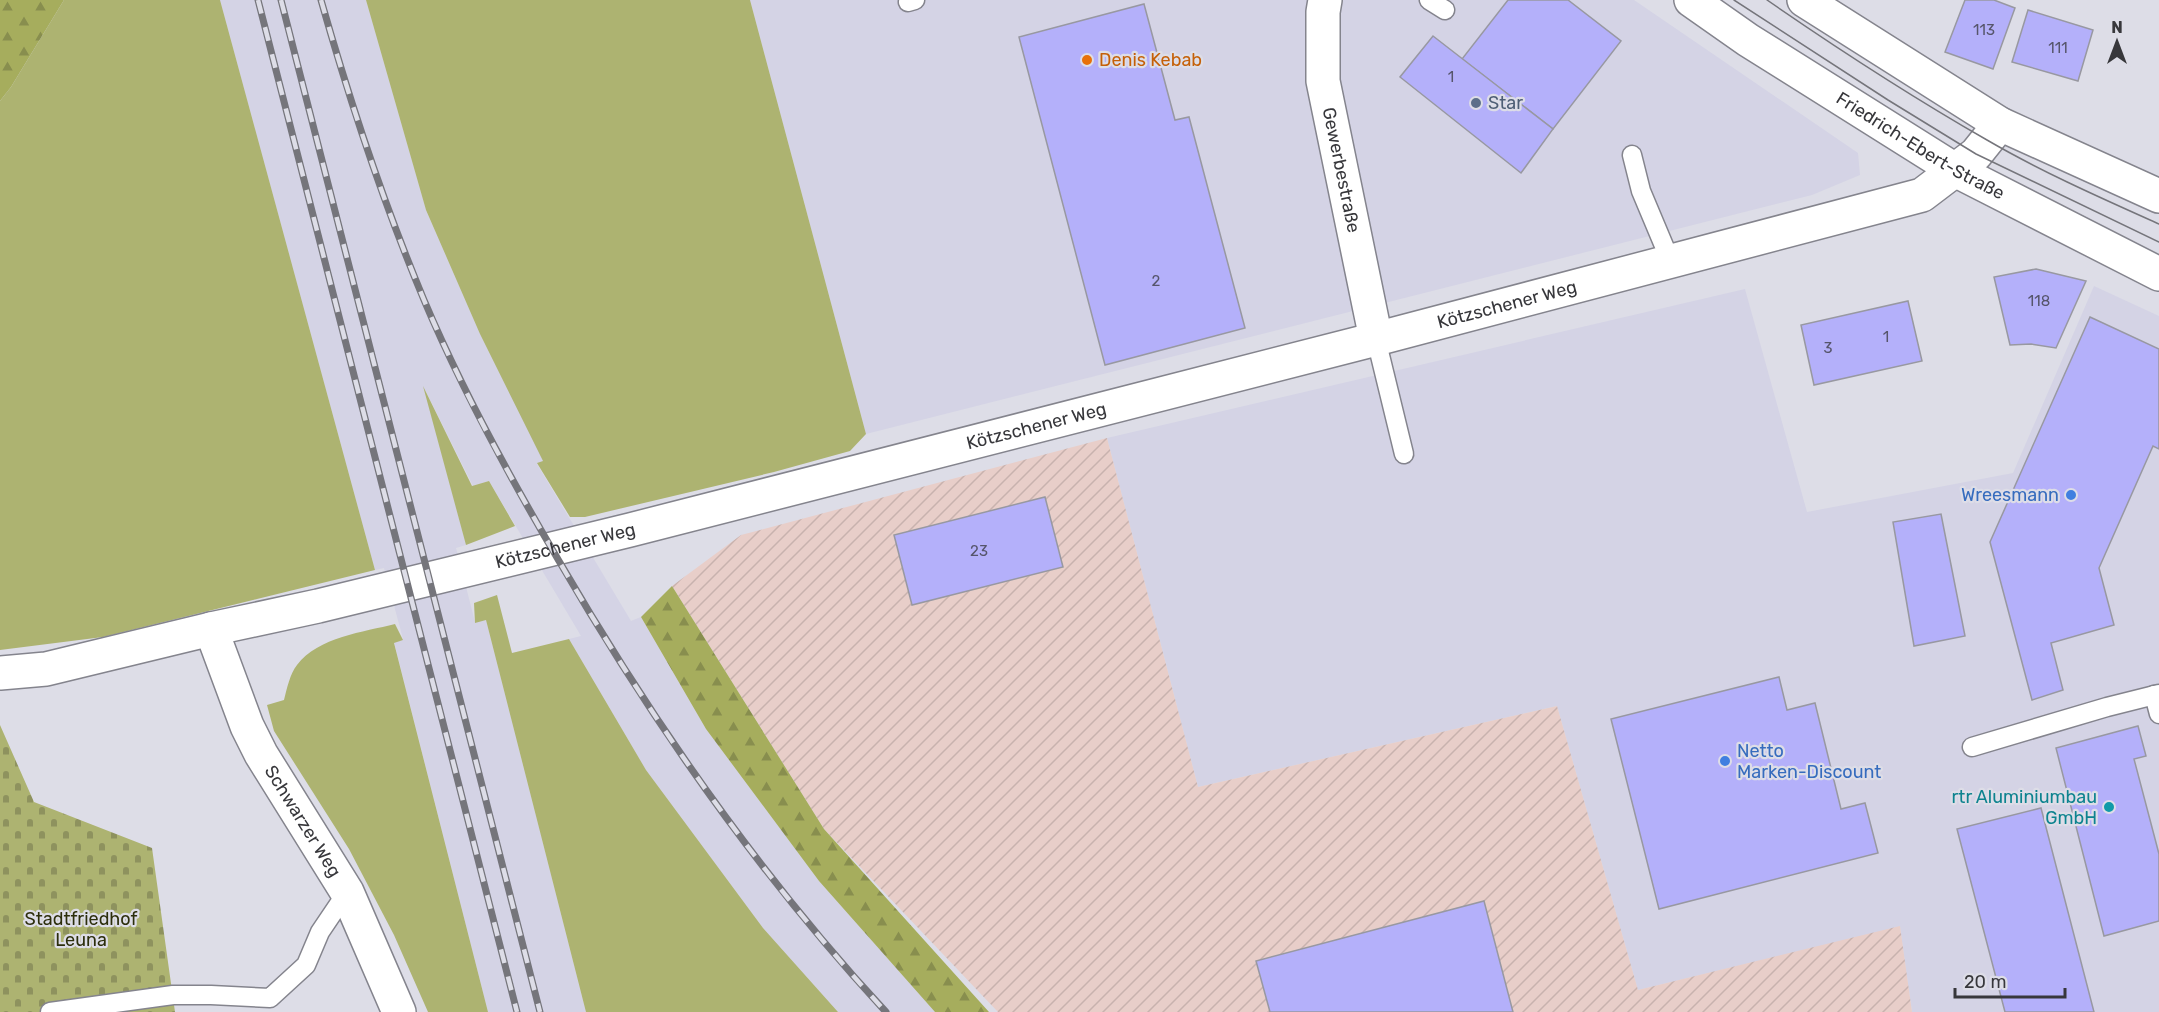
<svg xmlns="http://www.w3.org/2000/svg" width="2159" height="1012" font-family="Rubik,sans-serif">
  <style>
    .built { fill: #d4d3e5 }
    .industrial { fill: url(#industrial-furrows) }
    .grass { fill: #adb371 }
    .forest { fill: url(#forest-firs) }
    .cemetery { fill: url(#cemetery-stones) }
    .building { fill: #b4b0fa; stroke: #9898a1; stroke-width: 1.5 }
    .lines { fill: none; stroke-linecap: round; stroke-linejoin: round }
    .lane-casing { stroke: #84848d; stroke-width: 21 }
    .street-casing { stroke: #84848d; stroke-width: 36 }
    .secondary-casing { stroke: #84848d; stroke-width: 36 }
    .lane { stroke: #fff; stroke-width: 18 }
    .street { stroke: #fff; stroke-width: 33 }
    .secondary { stroke: #fff; stroke-width: 33 }
    .tram { stroke: #75757b; stroke-width: 1.5 }
    .rail-casing { stroke: #75757b; stroke-width: 7 }
    .rail { stroke: #dddde7; stroke-width: 4.5; stroke-dasharray: 14; stroke-linecap: butt }
    .food-dot { fill: #e8710a; stroke: #dddde7; stroke-width: 2 }
    .service-dot { fill: #5c6f8a; stroke: #dddde7; stroke-width: 2 }
    .shop-dot { fill: #3f7fe0; stroke: #dddde7; stroke-width: 2 }
    .culture-dot { fill: #0f9aa8; stroke: #dddde7; stroke-width: 2 }
    .labels { text-anchor: middle; stroke-width: 4.5; stroke-linejoin: round; paint-order: stroke }
    .number-label { font-size: 15px; fill: #56556b }
    .food-label { font-size: 18px; fill: #c56008; stroke: #dddde7; text-anchor: start }
    .service-label { font-size: 18px; fill: #4e5e75; stroke: #dddde7; text-anchor: start }
    .street-label { font-size: 18px; fill: #37373b; stroke: #dddde7 }
    .shop-label { font-size: 18px; fill: #366cbe; stroke: #dddde7; text-anchor: end }
    .culture-label { font-size: 18px; fill: #0d838f; stroke: #dddde7; text-anchor: end }
    .park-label { font-size: 18px; fill: #2c2e0b; stroke: #dddde7 }
  </style>
  <defs>
    <pattern id="industrial-furrows" width="10" height="10" patternUnits="userSpaceOnUse" patternTransform="scale(1.5)"><rect width="10" height="10" fill="#e8cec9"/><path d="M-1 1l2-2M0 10L10 0M9 11l2-2" fill="none" stroke="#c8b2ae"/></pattern>
    <pattern id="forest-firs" width="22" height="20" patternUnits="userSpaceOnUse" patternTransform="scale(1.5)"><rect width="22" height="20" fill="#a6ad5d"/><path d="M5 1l3.5 6h-7zM16 11l3.5 6h-7z" fill="#888e4e"/></pattern>
    <pattern id="cemetery-stones" width="16" height="16" patternUnits="userSpaceOnUse" patternTransform="scale(1.5)"><rect width="16" height="16" fill="#adb371"/><path d="M2 7V4a2 2 0 0 1 4 0v3zM10 15v-3a2 2 0 0 1 4 0v3z" fill="#8e925e"/></pattern>
  </defs>
  <rect width="100%" height="100%" fill="#dddde7"/>
  <!-- built -->
  <g class="built">
    <polygon points="220,0 366,0 426,210 480,334 544,461 537,464 631,621 641,617 706,729 819,881 935,1012 838,1012 763,928 646,770 569,639 581,636 489,481 473,486 425,390 466,545 456,548 475,622 486,620 586,1012 488,1012 394,642 403,639 384,568 375,570"/>
    <polygon points="750,0 1634,0 1858,153 1860,175 1812,195 866,434"/>
    <polygon points="2094,286 2159,316 2159,1012 1912,1012 1900,927 1638,990 1557,706 1198,787 1107,438 1745,289 1807,512 2013,473"/>
  </g>
  <!-- industrial -->
  <polygon class="industrial" points="1107,438 1198,787 1557,706 1638,990 1900,926 1912,1012 998,1012 824,829 672,586 741,535"/>
  <!-- grass -->
  <g class="grass">
    <polygon points="64,0 220,0 375,570 103,637 0,650 0,101 11,87"/>
    <polygon points="366,0 750,0 866,434 850,451 774,472 585,517 570,517 537,463 543,461 480,334 426,210"/>
    <polygon points="423,386 472,486 489,481 515,526 466,545"/>
    <polygon points="497,595 512,653 569,639 646,770 763,928 838,1012 586,1012 486,620 475,623 474,603"/>
    <path d="M395 624 403 640 394 643 488 1012H428L394 935 349 849 274 731 267 705 284 700C287 688 290 674 297 665 318 637 364 632 395 624Z"/>
  </g>
  <!-- forest -->
  <g class="forest">
    <polygon points="0,0 64,0 11,87 0,101"/>
    <polygon points="672,586 824,829 989,1012 935,1012 819,881 706,729 641,617"/>
  </g>
  <!-- cemetery -->
  <polygon class="cemetery" points="0,725 34,802 152,848 175,1012 0,1012"/>
  <!-- building -->
  <g class="building">
    <polygon points="1508,0 1568,0 1621,41 1553,129 1462,59"/>
    <polygon points="1965,0 1994,0 2015,8 1993,69 1945,52"/>
    <polygon points="1144,4 1175,120 1189,117 1245,328 1105,365 1019,37"/>
    <polygon points="2028,10 2093,30 2078,81 2012,62"/>
    <polygon points="1433,36 1553,129 1521,173 1400,77"/>
    <polygon points="2036,269 2086,281 2056,348 2031,344 2010,345 1994,277"/>
    <polygon points="1908,301 1922,361 1814,385 1801,325"/>
    <polygon points="2090,317 2159,349 2159,449 2153,446 2099,568 2114,625 2051,643 2063,690 2032,700 1990,542"/>
    <polygon points="1045,497 1063,567 912,605 894,535"/>
    <polygon points="1941,514 1965,636 1914,646 1893,522"/>
    <polygon points="1779,677 1787,710 1815,703 1841,809 1865,803 1878,853 1659,909 1611,719"/>
    <polygon points="2138,726 2146,756 2134,759 2159,854 2159,921 2104,936 2056,748"/>
    <polygon points="2041,808 2094,1012 2005,1012 1957,829"/>
    <polygon points="1484,901 1513,1012 1270,1012 1256,961"/>
  </g>
  <g class="lines">
    <defs>
      <g id="lane">
        <polyline points="1429,0 1445,10"/>
        <polyline points="908,2 915,0"/>
        <polyline points="1632,155 1641,191 1670,260"/>
        <polyline points="1376,339 1404,454"/>
        <polyline points="2154,695 2159,714"/>
        <polyline points="1972,747 2107,707 2159,694"/>
        <polyline points="50,1012 173,995 211,995 270,998 306,965 320,932 347,892"/>
      </g>
      <g id="street">
        <path id="s1" d="M1325 0 1323 12V81L1376 339"/>
        <path id="s2" d="M211 629 247 726 261 754 347 892 399 1012"/>
      </g>
      <g id="secondary">
        <path id="s3" d="M1691 0 1748 40 1955 170 2159 274"/>
        <polyline points="1804,0 2000,124 2159,196"/>
        <path id="s4" d="M0 673 46 669 211 629 318 606 630 530 1376 339 1922 195 1976 154 2000 124"/>
      </g>
    </defs>
    <!-- lane casing -->
    <use href="#lane" class="lane-casing"/>
    <!-- street casing -->
    <use href="#street" class="street-casing"/>
    <!-- secondary casing -->
    <use href="#secondary" class="secondary-casing"/>
    <!-- lane -->
    <use href="#lane" class="lane"/>
    <!-- street -->
    <use href="#street" class="street"/>
    <!-- secondary -->
    <use href="#secondary" class="secondary"/>
    <!-- tram -->
    <g class="tram">
      <polyline points="1734,0 1888,100 1976,154 2159,242"/>
      <path d="M1767 0C1838 49 1912 97 1987 140 2042 172 2101 198 2159 224"/>
    </g>
    <defs>
      <g id="rail">
        <polyline points="258,0 517,1012"/>
        <polyline points="281,0 540,1012"/>
        <path d="M321 0C350 102 383 202 424 300 462 390 509 476 559 561 652 721 760 876 886 1012"/>
      </g>
    </defs>
    <!-- rail casing -->
    <use href="#rail" class="rail-casing"/>
    <!-- rail -->
    <use href="#rail" class="rail"/>
  </g>
  <!-- markers -->
  <circle class="food-dot" cx="1087" cy="60" r="6"/>
  <circle class="service-dot" cx="1476" cy="103" r="6"/>
  <g class="shop-dot">
    <circle cx="2071" cy="495" r="6"/>
    <circle cx="1725" cy="761" r="6"/>
  </g>
  <circle class="culture-dot" cx="2109" cy="807" r="6"/>
  <g class="labels">
    <!-- number labels -->
    <g class="number-label">
      <text x="1984" y="35">113</text>
      <text x="2058" y="53">111</text>
      <text x="1451" y="82">1</text>
      <text x="1156" y="286">2</text>
      <text x="2039" y="306">118</text>
      <text x="1886" y="342">1</text>
      <text x="1828" y="353">3</text>
      <text x="979" y="556">23</text>
    </g>
    <!-- food labels -->
    <g class="food-label">
      <text x="1099" y="66">Denis Kebab</text>
    </g>
    <!-- service labels -->
    <g class="service-label">
      <text x="1488" y="109">Star</text>
    </g>
    <!-- street labels -->
    <g class="street-label">
      <text dy="6" stroke="none"><textPath href="#s3" startOffset="272">Friedrich-Ebert-Straße</textPath></text>
      <text dy="6" stroke="none"><textPath href="#s1" startOffset="172">Gewerbestraße</textPath></text>
      <text dy="6" stroke="none"><textPath href="#s4" startOffset="1552">Kötzschener Weg</textPath></text>
      <text dy="6" stroke="none"><textPath href="#s4" startOffset="1066">Kötzschener Weg</textPath></text>
      <text dy="6" stroke="none"><textPath href="#s4" startOffset="580">Kötzschener Weg</textPath></text>
      <text dy="6" stroke="none"><textPath href="#s2" startOffset="214">Schwarzer Weg</textPath></text>
    </g>
    <!-- shop labels -->
    <g class="shop-label">
      <text x="2059" y="501">Wreesmann</text>
      <text x="1737" y="757" text-anchor="start">Netto<tspan x="1737" dy="21">Marken-Discount</tspan></text>
    </g>
    <!-- culture labels -->
    <g class="culture-label">
      <text x="2097" y="803">rtr Aluminiumbau<tspan x="2097" dy="21">GmbH</tspan></text>
    </g>
    <!-- park labels -->
    <g class="park-label">
      <text x="81" y="925">Stadtfriedhof<tspan x="81" dy="21">Leuna</tspan></text>
    </g>
  </g>
  <!-- north arrow -->
  <g transform="translate(2117 42)" stroke="#dddde7" stroke-width="4.5" paint-order="stroke">
  <path d="M0-4.5L10 22L0 15L-10 22Z" fill="#37373b"/>
  <text y="-9" font-size="16" font-weight="bold" text-anchor="middle" fill="#37373b">N</text>
  </g>
  <!-- scale -->
  <path d="M1955 988v9h110v-9" fill="none" stroke="#37373b" stroke-width="3"/>
  <text x="1964" y="988" font-size="18" fill="#37373b" stroke="#dddde7" stroke-width="4.5" paint-order="stroke">20 m</text>
</svg>
